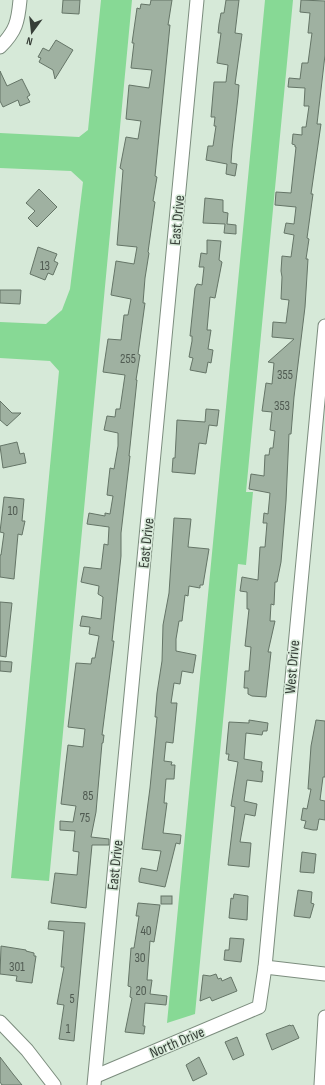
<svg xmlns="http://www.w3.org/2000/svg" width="325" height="1085" font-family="'Sofia Sans Condensed',sans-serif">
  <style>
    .water { fill: #87d995 }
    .building { fill: #9fb1a1; stroke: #657567 }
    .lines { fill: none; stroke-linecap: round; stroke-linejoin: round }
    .street-casing { stroke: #7c8d7e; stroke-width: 15 }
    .street { stroke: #fff; stroke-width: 13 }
    .labels { text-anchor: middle; stroke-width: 3; stroke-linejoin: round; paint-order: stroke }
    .number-label { font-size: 13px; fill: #505b52 }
    .street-label { font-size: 15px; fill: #363e37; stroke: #d6e9d8 }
  </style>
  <rect width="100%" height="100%" fill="#d6e9d8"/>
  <!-- water -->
  <g class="water">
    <polygon points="101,0 132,0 49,881 11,878 59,371 50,361 0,358 0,322 46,324 62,310 70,289 83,182 71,171 0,168 0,133 79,137 88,130"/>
    <polygon points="265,0 293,0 246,492 253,492 246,565 238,564 195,1014 167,1023"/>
  </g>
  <!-- building -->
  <g class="building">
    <polygon points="63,0 80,0 79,14 62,13"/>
    <polygon points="151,0 172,0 168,25 170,25 155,176 157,177 153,201 155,202 148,252 149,253 145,278 143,303 145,303 138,354 140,355 136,380 137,380 129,456 130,456 121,533 121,556 112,641 114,641 102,735 104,735 103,743 102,743 96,812 91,837 109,839 109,845 92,845 86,908 51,903 55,873 77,875 79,852 73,851 75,831 60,830 60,821 73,822 76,806 61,804 68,745 83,747 85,729 68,727 76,663 91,664 92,658 95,658 99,636 89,634 90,627 80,626 82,616 101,619 103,597 98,594 99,586 81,582 84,567 101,569 104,544 108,545 109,527 87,524 89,513 105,516 105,513 110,514 113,496 107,495 110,468 114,469 118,446 118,433 104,430 107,416 115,417 116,409 120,409 125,375 103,372 108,339 121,340 124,315 128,315 131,299 111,295 116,261 134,264 137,247 117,245 123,170 120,168 126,137 138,139 141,121 126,119 129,85 149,88 152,70 131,68 134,43 132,43 137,8 140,9 141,4 150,5"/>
    <polygon points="226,0 239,0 235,33 242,34 235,84 239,85 238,97 232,149 231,163 237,164 235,176 226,174 227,164 206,160 208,146 213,146 216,126 214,126 215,117 211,117 214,82 226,82 228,65 217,63 221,33 218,33 219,24 221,13 224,13"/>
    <polygon points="301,0 325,1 325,55 317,124 321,124 311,194 313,194 307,238 309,239 306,259 308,259 305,307 294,397 291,434 289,434 286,501 281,562 277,582 275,582 274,605 271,604 270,621 275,621 268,652 271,652 266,697 252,696 248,694 248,688 244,688 245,671 249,671 251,647 245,646 249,609 247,609 247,592 240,591 242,577 258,580 260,547 265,547 267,523 263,523 264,513 268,514 270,493 249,489 251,474 264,476 265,455 269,455 270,448 273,448 275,431 270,430 272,412 262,411 266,383 272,384 274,363 268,362 294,339 272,337 273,322 286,323 289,300 281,299 282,277 281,271 282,256 291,257 294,235 284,233 286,223 294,224 296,207 275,205 276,192 291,193 296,147 295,147 295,145 292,144 293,134 302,135 302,127 306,127 309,106 304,106 305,88 288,87 289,78 300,79 302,63 308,63 312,33 308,33 310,13 300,12"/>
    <polygon points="56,40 73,50 55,79 53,70 39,62 41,58 38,57 43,48 49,51"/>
    <polygon points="0,71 7,86 22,79 30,95 27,97 30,102 20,106 18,100 3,107 0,101"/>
    <polygon points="39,189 57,207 37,227 28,218 35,211 26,203"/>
    <polygon points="205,198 223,200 223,212 228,213 227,224 236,225 236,234 224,233 225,224 203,223"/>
    <polygon points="207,240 221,241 219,260 222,262 215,298 210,297 207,330 211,330 208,349 213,350 211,363 208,362 206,373 190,370 193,358 189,357 192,341 192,336 190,336 195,288 197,284 202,285 204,267 199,267 201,253 207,254"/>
    <polygon points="38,247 57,254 54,261 58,263 53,275 48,273 45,280 30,274"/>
    <polygon points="0,290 21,290 20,304 0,303"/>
    <polygon points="0,401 12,413 21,413 7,426 0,420"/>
    <polygon points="206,409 219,410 217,426 209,425 206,444 199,443 195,474 172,472 173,458 175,458 177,420 205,422"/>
    <polygon points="17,442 20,454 24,453 26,463 3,468 0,446"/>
    <polygon points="4,497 24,499 22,521 25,521 22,535 18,534 14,579 0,577 0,555 1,555 4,533 0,532"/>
    <polygon points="174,518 191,519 188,547 209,549 203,585 200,585 200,588 189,586 188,596 185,595 182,621 179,621 176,639 176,651 196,655 193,673 182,671 180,684 174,683 171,703 177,703 173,743 166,742 164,761 172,762 171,765 175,765 174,779 166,779 164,803 167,803 163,833 181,835 180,844 176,843 165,887 139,882 139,878 141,868 157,871 161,851 142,849 150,788 157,717 155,717 157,693 162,661 163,625 169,593"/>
    <polygon points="0,602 12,603 6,657 0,656"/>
    <polygon points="0,661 12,662 11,672 0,671"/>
    <polygon points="249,720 268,723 267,731 263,731 262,735 246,733 244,759 262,762 261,771 263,771 262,782 247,780 244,801 257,804 255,816 245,814 240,842 251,843 249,867 228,865 235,807 231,806 238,762 228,760 229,754 226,754 229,722 249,723"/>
    <polygon points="316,720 325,721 325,777 323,777 320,800 325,801 325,820 319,819 317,830 313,830 304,828 306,821 301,820 303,808 307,809 311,789 308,789 311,746"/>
    <polygon points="302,852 316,854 314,873 300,872"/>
    <polygon points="298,890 312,892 311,903 314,904 310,918 294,916"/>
    <polygon points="234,894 248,896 247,920 229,918 231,898 233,899"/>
    <rect x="161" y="896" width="11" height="8"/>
    <polygon points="138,903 160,905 154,942 150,941 147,980 152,980 150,994 167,996 166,1005 145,1003 143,1026 145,1026 144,1034 125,1032 132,998 130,997 131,987 128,986 131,948 134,948 139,916 136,916"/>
    <polygon points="49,921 85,923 74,1041 59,1039 64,1005 57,1004 64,967 61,967 64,931 48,929"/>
    <polygon points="230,938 244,939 241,962 224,960 225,950 229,950"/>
    <polygon points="1,946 26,950 26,951 34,953 34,956 36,956 32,983 16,981 17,976 0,974"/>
    <polygon points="216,974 218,979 221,978 222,981 231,977 237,991 212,1001 210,997 200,1001 203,975 210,976"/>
    <polygon points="290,1025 291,1026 293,1025 299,1038 272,1050 266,1034"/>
    <polygon points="237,1037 244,1055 233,1060 225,1042"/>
    <polygon points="0,1057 13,1074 22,1085 2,1085 0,1082"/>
    <polygon points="199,1057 207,1074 193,1081 186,1065"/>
  </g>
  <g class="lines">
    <defs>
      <g id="street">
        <path d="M0 47C16 31 18 22 20 0"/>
        <polyline points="265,967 325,974"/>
        <polyline points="0,1022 27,1050 54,1085"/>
        <polyline points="96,1076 259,1007 265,967 325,326"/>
        <polyline points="94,1085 197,0"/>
        <polyline points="321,1085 325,1017"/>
      </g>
    </defs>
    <!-- street casing -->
    <use href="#street" class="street-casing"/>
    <!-- street -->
    <use href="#street" class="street"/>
  </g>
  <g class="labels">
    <!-- number labels -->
    <g class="number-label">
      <text x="45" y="270">13</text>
      <text x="128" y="363">255</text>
      <text x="285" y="379">355</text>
      <text x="282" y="410">353</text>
      <text x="13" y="515">10</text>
      <text x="88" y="800">85</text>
      <text x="85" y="822">75</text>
      <text x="146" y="935">40</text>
      <text x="140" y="962">30</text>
      <text x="17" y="971">301</text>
      <text x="141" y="995">20</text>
      <text x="72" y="1003">5</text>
      <text x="68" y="1033">1</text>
    </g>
    <!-- street labels -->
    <g class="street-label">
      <text transform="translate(177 220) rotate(-85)" y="5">East Drive</text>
      <text transform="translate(146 543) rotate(-84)" y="5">East Drive</text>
      <text transform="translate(292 667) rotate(-85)" y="5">West Drive</text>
      <text transform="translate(115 865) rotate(-84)" y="5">East Drive</text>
      <text transform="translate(177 1042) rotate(-23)" y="5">North Drive</text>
    </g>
  </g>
  <!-- north arrow -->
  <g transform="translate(32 32) rotate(195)" stroke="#d6e9d8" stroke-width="3" paint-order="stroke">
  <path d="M0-3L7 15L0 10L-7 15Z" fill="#363e37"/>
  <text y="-6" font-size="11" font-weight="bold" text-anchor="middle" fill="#363e37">N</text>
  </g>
</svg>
